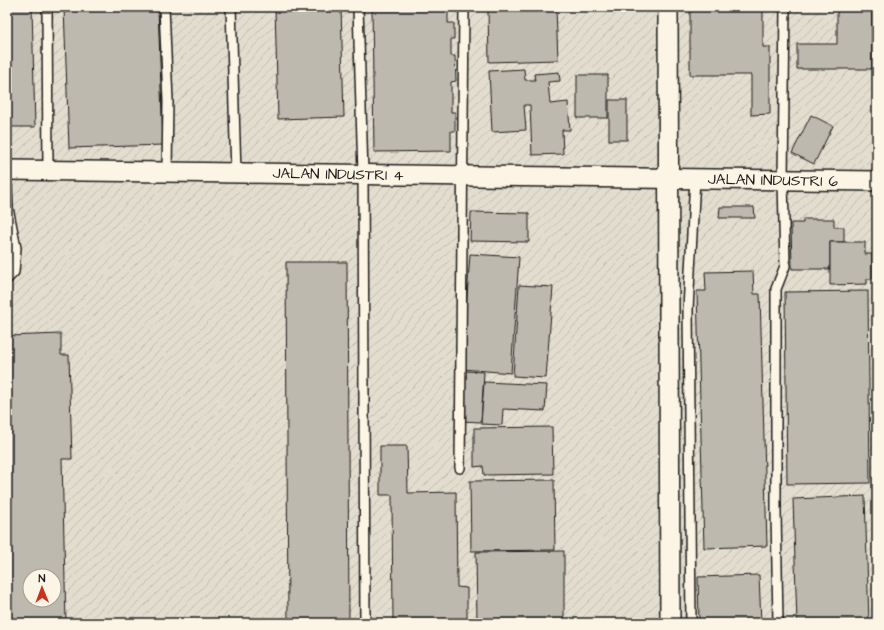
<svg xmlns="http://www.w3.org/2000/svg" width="884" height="630" font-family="'Architects Daughter',sans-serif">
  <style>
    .industrial { fill: url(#industrial-furrows); fill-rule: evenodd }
    .building { fill: #beb9ae; stroke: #1c1c1c; fill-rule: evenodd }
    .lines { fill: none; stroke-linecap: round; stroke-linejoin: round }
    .lane-casing { stroke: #1c1c1c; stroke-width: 12 }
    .street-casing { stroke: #1c1c1c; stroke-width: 22 }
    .lane { stroke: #fcf5e5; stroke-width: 9 }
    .street { stroke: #fcf5e5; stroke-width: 19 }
    .labels { text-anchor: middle; stroke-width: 3.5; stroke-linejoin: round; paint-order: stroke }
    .street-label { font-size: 15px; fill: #1c1c1c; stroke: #fcf5e5 }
  </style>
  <defs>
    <pattern id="industrial-furrows" width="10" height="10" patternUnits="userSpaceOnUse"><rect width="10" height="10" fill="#e3ddcf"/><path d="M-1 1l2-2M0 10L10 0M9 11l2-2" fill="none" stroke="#c2bdb1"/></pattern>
  </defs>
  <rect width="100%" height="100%" fill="#f3ecdd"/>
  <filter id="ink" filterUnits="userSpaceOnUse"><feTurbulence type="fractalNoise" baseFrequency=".025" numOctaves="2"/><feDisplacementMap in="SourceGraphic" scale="8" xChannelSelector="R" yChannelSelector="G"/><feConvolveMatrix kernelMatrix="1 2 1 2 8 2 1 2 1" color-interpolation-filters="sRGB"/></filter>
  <g filter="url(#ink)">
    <!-- industrial -->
    <path class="industrial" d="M7 7H877V623H7ZM30 576H54V600H30Z"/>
    <!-- building -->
    <g class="building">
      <polygon points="7,7 32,7 35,127 7,127"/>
      <polygon points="64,7 158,7 163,145 69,148"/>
      <polygon points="275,7 341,7 344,117 278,119"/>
      <polygon points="690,7 763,7 763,47 770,47 770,114 751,115 751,75 690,75"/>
      <polygon points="837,7 872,7 872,69 797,69 797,44 837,44"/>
      <polygon points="448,8 448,23 454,23 454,39 451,39 451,56 455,56 456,81 451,82 451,112 455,112 455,131 451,131 451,151 374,152 372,9"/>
      <polygon points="556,8 558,60 489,62 488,9"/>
      <polygon points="524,69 525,80 535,80 534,74 559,72 560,81 548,82 550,104 568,102 570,130 562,130 563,154 532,155 530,105 524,105 526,130 492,132 489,71"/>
      <rect x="577" y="75" width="31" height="43"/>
      <rect x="609" y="100" width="18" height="40"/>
      <polygon points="811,115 833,126 814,164 792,153"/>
      <polygon points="720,207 754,207 755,218 719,218"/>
      <polygon points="471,212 529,213 529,242 470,241"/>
      <polygon points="803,219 834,219 834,227 844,227 844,242 830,242 830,269 792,269 791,223 803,223"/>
      <polygon points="830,242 865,242 865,254 872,254 872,279 867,279 867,284 830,285"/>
      <polygon points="470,254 519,257 511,373 462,369"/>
      <polygon points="286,262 347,262 349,623 288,623"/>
      <polygon points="753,271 754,294 760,294 767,546 704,548 697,291 706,291 705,272"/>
      <polygon points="519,285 553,287 546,378 513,376"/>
      <polygon points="868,291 870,483 787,484 785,292"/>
      <path d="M61 334V355H69L72 459H62L66 623H7V336ZM30 576H54V600H30Z"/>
      <polygon points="465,371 484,372 481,422 462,421"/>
      <polygon points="484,382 547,385 545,411 503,409 502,425 481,424"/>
      <polygon points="552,427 553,474 484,475 483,466 474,467 474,428"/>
      <polygon points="380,446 407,446 408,493 456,492 457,587 467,588 467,623 393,623 392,495 380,495"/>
      <polygon points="554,480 555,550 471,551 470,481"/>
      <polygon points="865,496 869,623 797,623 793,499"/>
      <polygon points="564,551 564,623 477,623 476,552"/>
      <polygon points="759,575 761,623 699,623 698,577"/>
    </g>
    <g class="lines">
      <defs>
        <g id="lane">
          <polyline points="47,7 48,170"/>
          <polyline points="164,7 168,101 167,172"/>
          <polyline points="231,7 236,173"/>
          <polyline points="358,7 363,174 365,623"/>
          <polyline points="7,186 8,208 16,248 14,272 7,279"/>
          <polyline points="460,468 464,7"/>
          <polyline points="691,623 688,309 695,178"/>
          <polyline points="778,623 776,512 776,289 785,266 783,180 785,7"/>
        </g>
        <g id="street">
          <polyline points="668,7 670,623"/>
          <polyline points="7,170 877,181"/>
        </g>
      </defs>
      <!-- lane casing -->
      <use href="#lane" class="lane-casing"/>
      <!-- street casing -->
      <use href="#street" class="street-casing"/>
      <!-- lane -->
      <use href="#lane" class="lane"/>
      <!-- street -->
      <use href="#street" class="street"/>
    </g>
  </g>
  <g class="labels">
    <!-- street labels -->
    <g class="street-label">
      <text transform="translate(338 174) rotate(1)" y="5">JALAN INDUSTRI 4</text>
      <text transform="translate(773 180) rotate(1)" y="5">JALAN INDUSTRI 6</text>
    </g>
  </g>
  <!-- margin -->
  <rect width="884" height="630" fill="none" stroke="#fcf5e5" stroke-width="24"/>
  <rect x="12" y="12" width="860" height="606" fill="none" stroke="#1c1c1c" stroke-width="1.5" filter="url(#ink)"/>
  <!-- north arrow -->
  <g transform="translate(42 588) rotate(359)"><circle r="19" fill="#fcf5e5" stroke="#a29e95"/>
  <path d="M0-3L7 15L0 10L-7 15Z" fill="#c8321e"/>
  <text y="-6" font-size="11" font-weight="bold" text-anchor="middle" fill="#1c1c1c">N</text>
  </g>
</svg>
